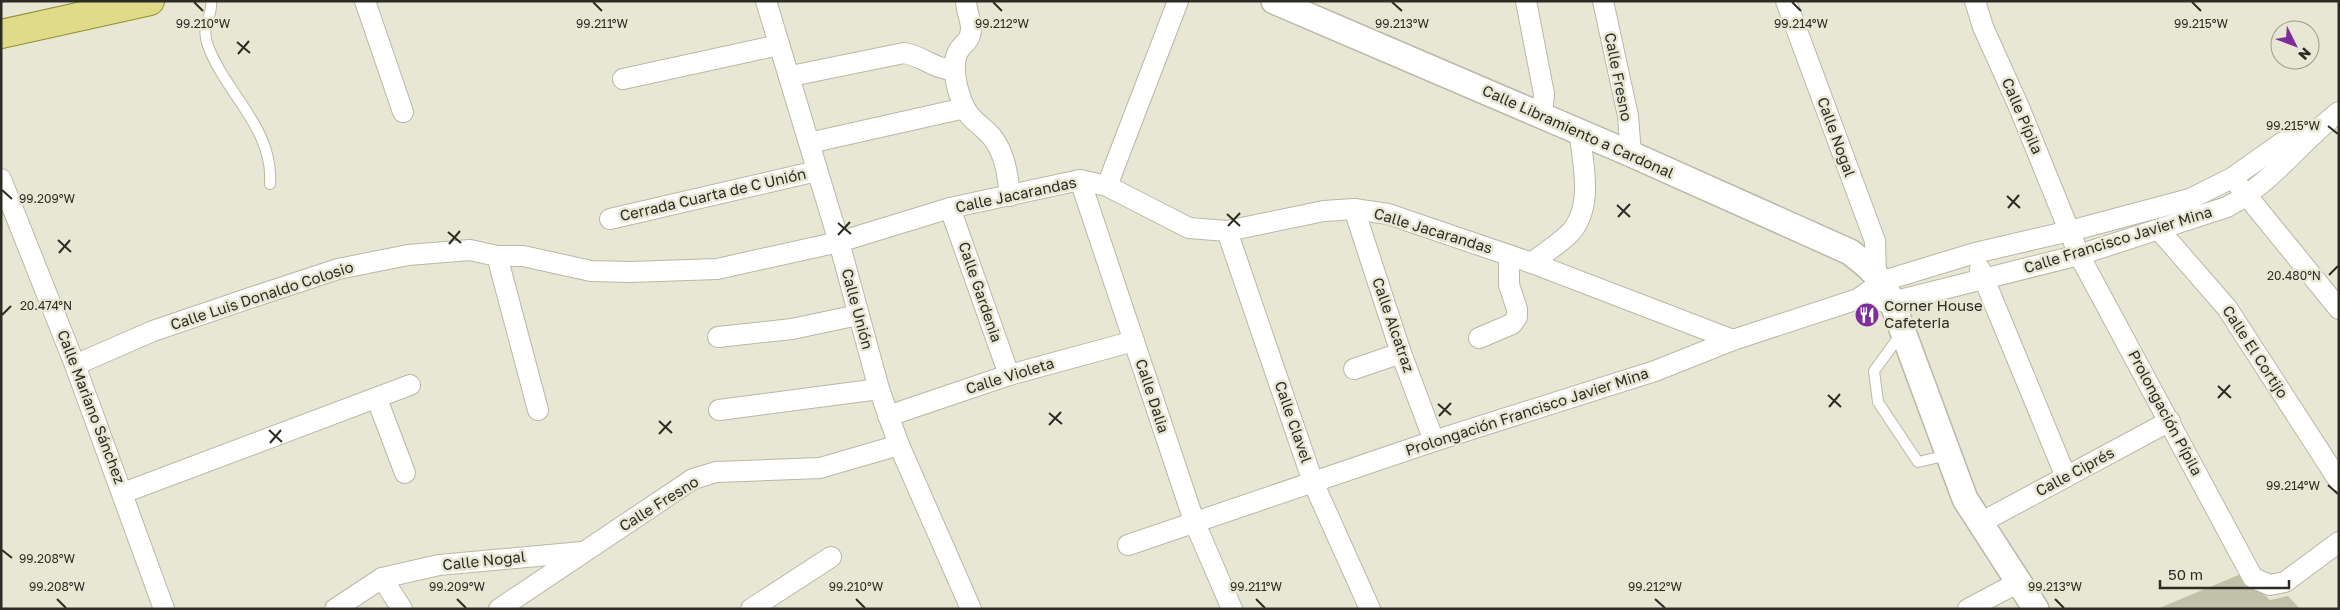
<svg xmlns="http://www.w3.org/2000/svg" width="2340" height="610" font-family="'Golos Text',sans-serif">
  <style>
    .green { fill: #c1c1a9 }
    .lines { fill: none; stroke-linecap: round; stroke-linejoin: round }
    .service-casing { stroke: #b9b8a6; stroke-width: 12 }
    .minor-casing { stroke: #b9b8a6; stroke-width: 22 }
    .tertiary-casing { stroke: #b9b8a6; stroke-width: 28 }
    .primary-casing { stroke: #938e32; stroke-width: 30 }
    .service { stroke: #fff; stroke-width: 10 }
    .minor { stroke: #fff; stroke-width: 20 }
    .tertiary { stroke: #fff; stroke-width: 25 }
    .primary { stroke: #e0db88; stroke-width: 28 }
    .ticks { fill: none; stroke: #2c2c25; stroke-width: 2 }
    .labels { text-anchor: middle; stroke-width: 5; stroke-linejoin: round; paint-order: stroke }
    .street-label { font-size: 15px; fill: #2c2c25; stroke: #e7e7d4 }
    .poi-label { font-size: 15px; fill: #2c2c25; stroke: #e7e7d4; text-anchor: start }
    .ticks-label { font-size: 12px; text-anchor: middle; fill: #2c2c25; stroke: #e7e7d4; stroke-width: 5; stroke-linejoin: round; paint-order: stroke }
  </style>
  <rect width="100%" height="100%" fill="#e7e7d4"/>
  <!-- green -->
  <polygon class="green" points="2241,574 2270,600 2288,596 2300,609 2157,609"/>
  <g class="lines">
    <defs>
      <g id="service">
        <path d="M211 1C213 18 200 25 208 46 226 94 274 129 270 184"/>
        <polyline points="1901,334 1874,371 1878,402 1918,462 1948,455"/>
      </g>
      <g id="minor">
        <polyline points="365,1 403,112"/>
        <polyline points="766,1 839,242 879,389 899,445 971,609"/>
        <path d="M966 1C966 13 974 24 970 35 969 41 962 45 959 50 951 63 956 86 961 99 967 119 980 123 992 137 1005 153 1008 176 1010 196"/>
        <polyline points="1526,1 1544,94 1542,115"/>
        <polyline points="1603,1 1628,116 1631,154"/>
        <polyline points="1786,1 1875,241 1876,274"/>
        <polyline points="1975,1 1983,27 2019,107 2079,255 2253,578 2270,585 2285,582 2339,542"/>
        <path d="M791 76 904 53C923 56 935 70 955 70"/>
        <polyline points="623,79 779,45"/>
        <polyline points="809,143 965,108"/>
        <polyline points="1,179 75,365 164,609"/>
        <polyline points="1080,180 1194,521 1232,609"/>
        <polyline points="1107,186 1178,1"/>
        <polyline points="2239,186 2339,309"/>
        <polyline points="950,208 1009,375"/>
        <polyline points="1354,209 1401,353 1434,441"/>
        <polyline points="610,219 817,171"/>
        <polyline points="1227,231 1313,482 1370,609"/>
        <polyline points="2160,231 2227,308 2339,481"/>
        <polyline points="497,256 538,410"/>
        <path d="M1532 263C1543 254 1557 245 1568 235 1595 209 1583 163 1579 131"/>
        <polyline points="1980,269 2066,477"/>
        <path d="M1877 301 1892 302 2079 255 2227 207C2271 184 2300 142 2339 112"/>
        <polyline points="718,337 792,329 858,315"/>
        <polyline points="1479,338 1512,324 1517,317 1517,309 1509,285 1509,255"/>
        <polyline points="75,365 153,331 253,297 338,269 408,255 470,250 497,256 523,256 591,271 630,272 717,269 839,242 950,208 1080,180 1107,186 1189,228 1227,231 1324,211 1354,209 1388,214 1532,263 1733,340"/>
        <polyline points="1354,369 1401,353"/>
        <polyline points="377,399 405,473"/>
        <polyline points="719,410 879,389"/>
        <polyline points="888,416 1009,375 1134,341"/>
        <polyline points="123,493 410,385"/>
        <polyline points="1980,523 2170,421"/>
        <polyline points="1128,545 1434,441 1655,371 1733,340 1858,299 1883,281 1975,253 2070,231 2190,199 2232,178 2283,142 2318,129"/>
        <polyline points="382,578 402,609"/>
        <polyline points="335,609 382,578 439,565 582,552"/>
        <polyline points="499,609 693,479 716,472 820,468 899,445"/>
        <polyline points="751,609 831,557"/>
        <polyline points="1968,609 2019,582"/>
      </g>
      <path id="tertiary" d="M1274 1 1631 154 1850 252C1871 268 1882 278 1892 302L1965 499 2036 609"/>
      <polyline id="primary" points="1,34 150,1"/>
    </defs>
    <!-- service casing -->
    <use href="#service" class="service-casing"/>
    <!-- minor casing -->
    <use href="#minor" class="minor-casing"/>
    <!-- tertiary casing -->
    <use href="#tertiary" class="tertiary-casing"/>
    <!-- primary casing -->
    <use href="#primary" class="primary-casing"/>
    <!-- service -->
    <use href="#service" class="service"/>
    <!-- minor -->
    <use href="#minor" class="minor"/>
    <!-- tertiary -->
    <use href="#tertiary" class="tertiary"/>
    <!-- primary -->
    <use href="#primary" class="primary"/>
  </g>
  <!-- ticks -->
  <path class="ticks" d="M194 2 203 11M593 2 602 11M993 2 1002 11M1392 2 1402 11M1792 2 1801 11M2192 2 2201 11M237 42 250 53M238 54 249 41M2328 126 2338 134M2 190 12 199M2007 196 2020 208M1617 205 1630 217M2008 208 2019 195M1227 214 1240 226M1618 217 1630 204M838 223 851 234M1228 226 1240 213M448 232 461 243M838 235 850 222M58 240 71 252M449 244 460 231M59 253 70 240M2329 275 2338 266M2 315 11 306M2218 386 2231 398M1828 395 1841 407M2218 398 2230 385M1438 404 1451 415M1829 407 1840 394M1049 413 1062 424M1439 416 1451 403M659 421 672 433M1049 425 1061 412M269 430 282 442M659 434 671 421M270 443 281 430M2328 485 2338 494M2 550 12 558M57 599 66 608M457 599 466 608M856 599 865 608M1256 599 1265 608M1655 599 1665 608M2055 599 2064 608"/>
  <!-- icons -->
  <defs>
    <symbol id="restaurant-disc" viewBox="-11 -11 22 22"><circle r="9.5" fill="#7f2d9c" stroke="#e7e7d4"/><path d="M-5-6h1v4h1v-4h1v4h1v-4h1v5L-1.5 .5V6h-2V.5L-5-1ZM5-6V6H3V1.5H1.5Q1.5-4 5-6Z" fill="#fff"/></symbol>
  </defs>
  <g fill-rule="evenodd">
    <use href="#restaurant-disc" x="1853" y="301" width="28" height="28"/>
  </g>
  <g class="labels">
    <!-- street labels -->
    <g class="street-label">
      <text transform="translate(1618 77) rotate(79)" y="5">Calle Fresno</text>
      <text transform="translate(2022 116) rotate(67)" y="5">Calle Pípila</text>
      <text transform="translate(1578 132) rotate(24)" y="5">Calle Libramiento a Cardonal</text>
      <text transform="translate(1836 137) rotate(70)" y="5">Calle Nogal</text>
      <text transform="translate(713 195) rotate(-13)" y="5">Cerrada Cuarta de C Unión</text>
      <text transform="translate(1016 195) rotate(-12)" y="5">Calle Jacarandas</text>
      <text transform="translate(1433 231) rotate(17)" y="5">Calle Jacarandas</text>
      <text transform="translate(2118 240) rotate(-17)" y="5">Calle Francisco Javier Mina</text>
      <text transform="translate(980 292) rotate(71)" y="5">Calle Gardenia</text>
      <text transform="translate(262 296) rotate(-18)" y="5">Calle Luis Donaldo Colosio</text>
      <text transform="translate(857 309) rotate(75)" y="5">Calle Unión</text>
      <text transform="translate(1393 325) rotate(71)" y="5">Calle Alcatraz</text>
      <text transform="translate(2255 352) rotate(57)" y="5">Calle El Cortijo</text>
      <text transform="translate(1010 376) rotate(-17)" y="5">Calle Violeta</text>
      <text transform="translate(1152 396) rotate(72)" y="5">Calle Dalia</text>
      <text transform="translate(91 407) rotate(69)" y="5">Calle Mariano Sánchez</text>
      <text transform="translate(1527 412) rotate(-18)" y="5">Prolongación Francisco Javier Mina</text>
      <text transform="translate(2165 413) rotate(62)" y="5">Prolongación Pípila</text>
      <text transform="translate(1293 422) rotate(71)" y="5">Calle Clavel</text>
      <text transform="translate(2075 472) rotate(-28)" y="5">Calle Ciprés</text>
      <text transform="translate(659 504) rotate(-32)" y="5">Calle Fresno</text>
      <text transform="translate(484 561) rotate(-6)" y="5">Calle Nogal</text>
    </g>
    <!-- poi labels -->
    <g class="poi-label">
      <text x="1884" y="311">Corner House<tspan x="1884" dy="17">Cafeteria</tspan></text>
    </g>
  </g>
  <g class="ticks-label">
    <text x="2201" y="28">99.215°W</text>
    <text x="203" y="28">99.210°W</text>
    <text x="602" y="28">99.211°W</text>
    <text x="1002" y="28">99.212°W</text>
    <text x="1402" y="28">99.213°W</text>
    <text x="1801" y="28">99.214°W</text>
    <text x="2293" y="130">99.215°W</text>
    <text x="47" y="203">99.209°W</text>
    <text x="2294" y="280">20.480°N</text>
    <text x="46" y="310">20.474°N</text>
    <text x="2293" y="490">99.214°W</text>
    <text x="47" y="563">99.208°W</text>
    <text x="57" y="591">99.208°W</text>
    <text x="457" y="591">99.209°W</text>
    <text x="856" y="591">99.210°W</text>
    <text x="1256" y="591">99.211°W</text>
    <text x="1655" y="591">99.212°W</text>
    <text x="2055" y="591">99.213°W</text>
  </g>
  <!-- border -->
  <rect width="2340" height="610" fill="none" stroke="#2c2c25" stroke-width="5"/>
  <!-- north arrow -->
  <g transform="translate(2295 45) rotate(132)"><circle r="24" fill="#e7e7d4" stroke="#9c9c8e"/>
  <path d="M0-4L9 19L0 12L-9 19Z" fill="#7f2d9c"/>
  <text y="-8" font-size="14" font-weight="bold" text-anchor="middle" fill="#2c2c25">N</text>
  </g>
  <!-- scale -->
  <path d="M2160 580v8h129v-8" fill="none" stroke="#2c2c25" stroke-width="2.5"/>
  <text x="2168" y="580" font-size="15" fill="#2c2c25" stroke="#e7e7d4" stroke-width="4" paint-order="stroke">50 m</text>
</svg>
